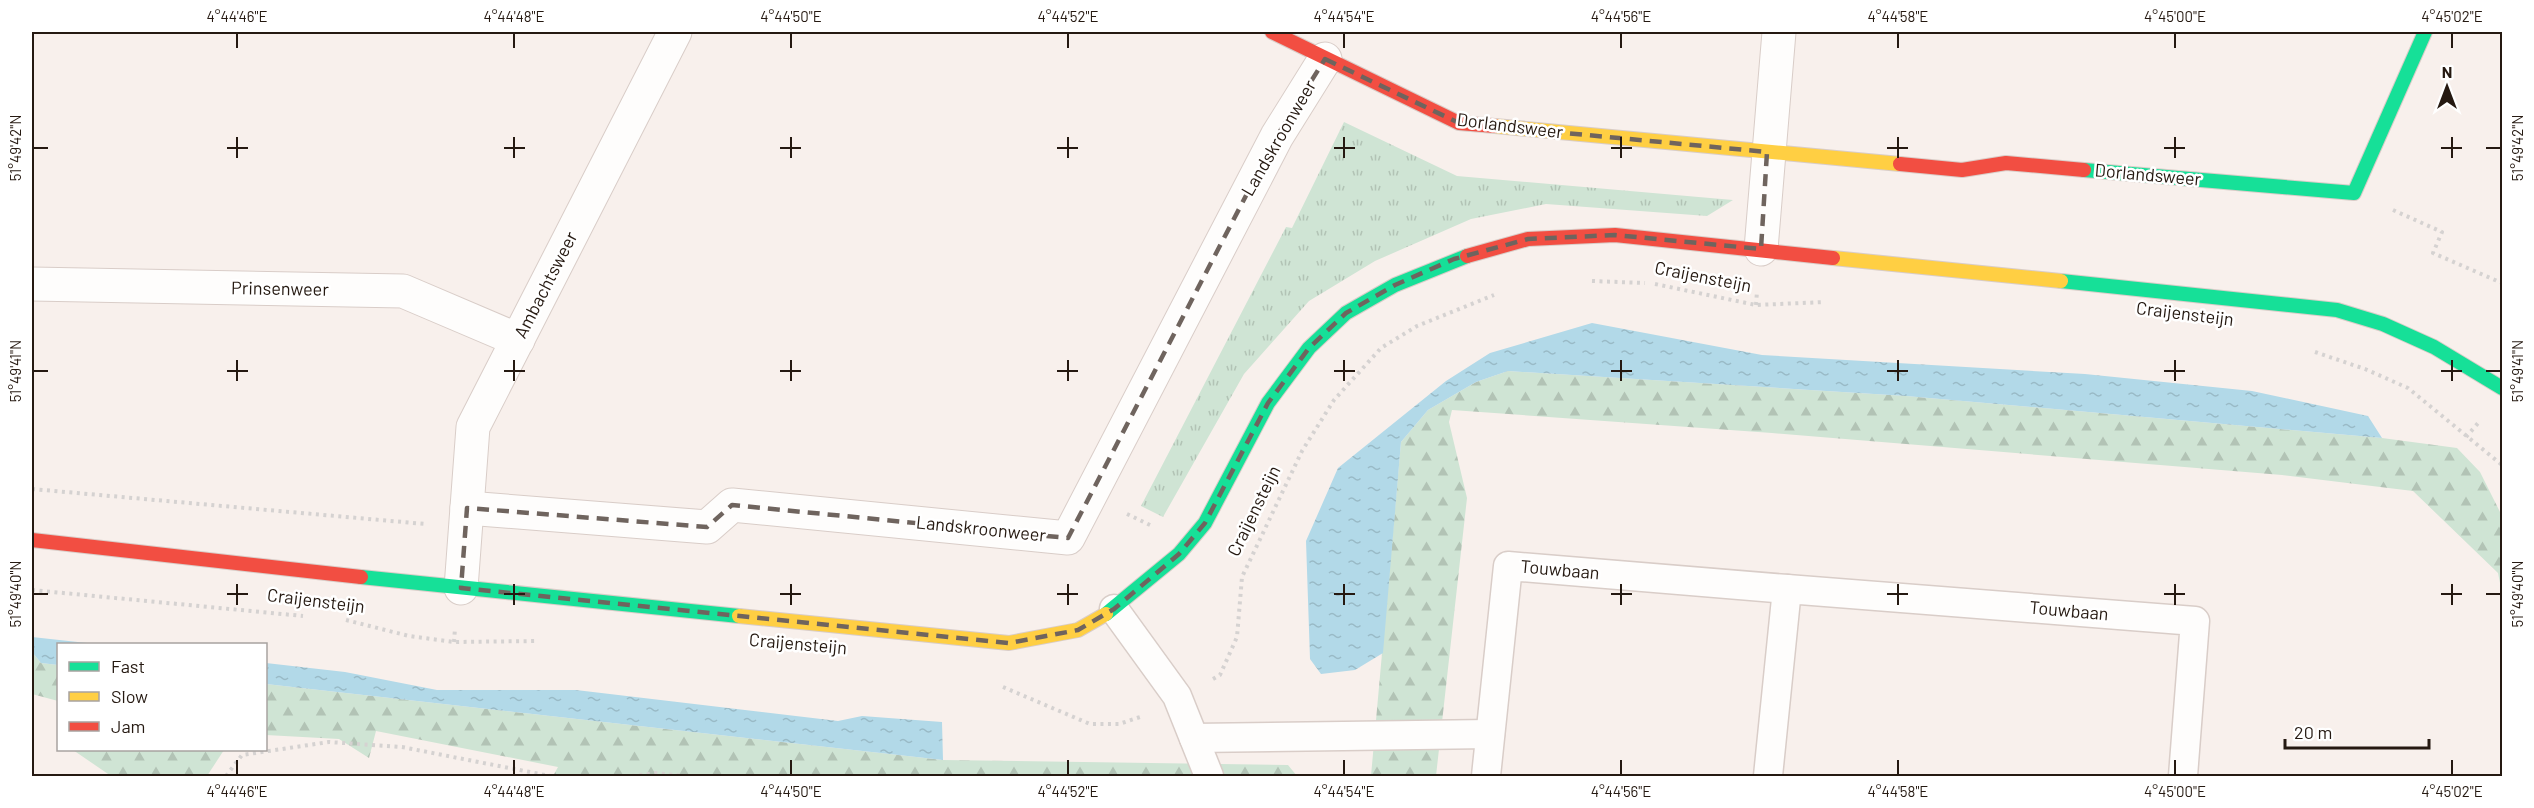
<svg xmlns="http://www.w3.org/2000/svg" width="2534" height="808" font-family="Barlow,sans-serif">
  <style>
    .grass { fill: url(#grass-tufts) }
    .forest { fill: url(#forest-firs) }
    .water { fill: url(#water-ripples) }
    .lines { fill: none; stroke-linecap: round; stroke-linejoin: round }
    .lane-casing { stroke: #d9cdc8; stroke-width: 31 }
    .street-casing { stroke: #d9cdc8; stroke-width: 35 }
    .fast-casing { stroke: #d9cdc8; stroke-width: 16 }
    .slow-casing { stroke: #d9cdc8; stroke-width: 16 }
    .jam-casing { stroke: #d9cdc8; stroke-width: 16 }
    .path { stroke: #d5d2d1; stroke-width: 4; stroke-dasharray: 3 4.5; stroke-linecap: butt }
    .lane { stroke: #fefdfc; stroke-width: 28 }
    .street { stroke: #fefdfc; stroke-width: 33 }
    .fast { stroke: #16e098; stroke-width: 14 }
    .slow { stroke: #ffcf43; stroke-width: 14 }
    .jam { stroke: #f24e42; stroke-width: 14 }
    .marked { fill: none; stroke: #6f645e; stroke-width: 4.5; stroke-dasharray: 12 8; stroke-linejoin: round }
    .ticks { fill: none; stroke: #251911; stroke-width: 2 }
    .labels { text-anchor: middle; stroke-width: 5; stroke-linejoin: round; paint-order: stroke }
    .street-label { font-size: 18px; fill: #251911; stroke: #fff }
    .neatline { fill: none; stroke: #251911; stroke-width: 2 }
    .ticks-label { font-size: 15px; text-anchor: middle; fill: #251911 }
  </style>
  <defs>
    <pattern id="grass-tufts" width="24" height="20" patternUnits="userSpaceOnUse" patternTransform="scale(1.5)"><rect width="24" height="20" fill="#cfe4d4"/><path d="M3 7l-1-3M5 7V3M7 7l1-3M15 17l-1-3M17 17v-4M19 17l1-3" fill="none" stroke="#b2c3b5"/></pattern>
    <pattern id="forest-firs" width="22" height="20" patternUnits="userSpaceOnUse" patternTransform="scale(1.5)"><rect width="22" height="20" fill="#cfe4d4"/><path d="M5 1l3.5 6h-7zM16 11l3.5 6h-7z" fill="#b2c3b5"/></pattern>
    <pattern id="water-ripples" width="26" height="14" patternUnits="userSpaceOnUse" patternTransform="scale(1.5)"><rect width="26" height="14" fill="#b2d9e8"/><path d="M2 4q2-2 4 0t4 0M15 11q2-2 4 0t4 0" fill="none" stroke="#99bac6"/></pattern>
  </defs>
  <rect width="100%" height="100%" fill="#f8f0ec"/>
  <!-- grass -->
  <polygon class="grass" points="1344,122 1457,176 1733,200 1707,216 1546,204 1471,219 1375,261 1309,301 1244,374 1163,517 1141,506 1286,227 1292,228"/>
  <!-- forest -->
  <g class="forest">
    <polygon points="1508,371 1906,396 2382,438 2457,448 2480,472 2502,516 2502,593 2498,573 2413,491 2282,475 1772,433 1452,410 1449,422 1467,498 1436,776 1371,776 1401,442 1428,410 1476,382"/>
    <polygon points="32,652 41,663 58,665 58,701 32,694"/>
    <polygon points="266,684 943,760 1288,765 1297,776 553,776 558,767 376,731 369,758 339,739 266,735"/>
    <polygon points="73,750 224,750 207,776 111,776"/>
  </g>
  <!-- water -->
  <g class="water">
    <polygon points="1592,323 1762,355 2085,374 2252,391 2368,416 2382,438 1906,396 1508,371 1476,382 1428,410 1401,442 1383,653 1355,670 1321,674 1310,659 1306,541 1338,468 1446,381 1490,353"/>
    <polygon points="32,637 96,644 58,644 58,665 41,663 32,652"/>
    <polygon points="266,663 345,672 437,690 576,690 838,721 862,716 942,722 943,760 266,684"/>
  </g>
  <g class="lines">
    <defs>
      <g id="lane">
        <polyline points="1114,609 1177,696 1209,776"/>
        <polyline points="1194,738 1490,734"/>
        <polyline points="1486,776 1508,566 1787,589"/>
        <polyline points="1768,776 1787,589 2195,621 2183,776"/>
      </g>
      <g id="street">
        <polyline points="1761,249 1779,32"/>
        <polyline points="32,284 403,291 518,340"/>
        <polyline points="467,508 707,527 732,505 1068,538 1277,136 1325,59"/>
        <polyline points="461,588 473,427 675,32"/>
      </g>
      <g id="fast">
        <polyline points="2084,170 2354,193 2425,32"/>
        <polyline points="2061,281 2337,310 2383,324 2434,347 2502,388"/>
        <polyline points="361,577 739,616"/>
        <polyline points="1106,614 1179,554 1205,523 1268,403 1309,348 1346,313 1395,285 1467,256"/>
      </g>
      <g id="slow">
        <polyline points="1495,126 1900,164"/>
        <polyline points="1833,258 2061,281"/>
        <polyline points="739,616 1009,643 1078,630 1106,614"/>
      </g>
      <g id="jam">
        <polyline points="1272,32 1459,123 1495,126"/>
        <polyline points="1900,164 1962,170 2006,163 2084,170"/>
        <polyline points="1467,256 1528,239 1615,235 1833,258"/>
        <polyline points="32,540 361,577"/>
      </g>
    </defs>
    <!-- lane casing -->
    <use href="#lane" class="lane-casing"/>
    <!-- street casing -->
    <use href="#street" class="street-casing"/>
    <!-- fast casing -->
    <use href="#fast" class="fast-casing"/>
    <!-- slow casing -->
    <use href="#slow" class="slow-casing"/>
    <!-- jam casing -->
    <use href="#jam" class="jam-casing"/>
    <!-- path -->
    <g class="path">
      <polyline points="2393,210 2442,232 2433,253 2502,283"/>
      <polyline points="1592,281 1645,283"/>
      <polyline points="1655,284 1756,305 1825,302"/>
      <polyline points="1756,305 1757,291"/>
      <polyline points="2315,352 2365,369 2408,388 2502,465"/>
      <polyline points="2466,437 2479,422"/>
      <polyline points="32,489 425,524"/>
      <polyline points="1127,514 1150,525"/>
      <polyline points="32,590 303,616"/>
      <polyline points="346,620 409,636 454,642 537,641"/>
      <polyline points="454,642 455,628"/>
      <polyline points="1213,679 1220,675 1237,637 1242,577 1302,451 1334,400 1381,348 1417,326 1494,295"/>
      <polyline points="1003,687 1090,724 1119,724 1143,716"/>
      <polyline points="226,776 242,755 329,742 402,747 550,776"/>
      <polyline points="632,776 655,773 685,776"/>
    </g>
    <!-- lane -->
    <use href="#lane" class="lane"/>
    <!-- street -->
    <use href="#street" class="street"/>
    <!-- fast -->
    <use href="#fast" class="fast"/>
    <!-- slow -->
    <use href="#slow" class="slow"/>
    <!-- jam -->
    <use href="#jam" class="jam"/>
  </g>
  <!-- marked area -->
  <path class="marked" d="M1325 59 1459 123 1767 152 1761 249 1615 235 1528 239 1454 259 1395 285 1346 313 1309 348 1268 403 1205 523 1179 554 1114 609 1078 630 1009 643 461 588 467 508 707 527 732 505 1068 538 1277 136Z"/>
  <!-- ticks -->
  <path class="ticks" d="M237 33V48M514 33V48M791 33V48M1068 33V48M1344 33V48M1621 33V48M1898 33V48M2175 33V48M2452 33V48M237 137V158M514 137V158M791 137V158M1068 137V158M1344 137V158M1621 137V158M1898 137V158M2175 137V158M2452 137V158M33 148H48M227 148H248M504 148H525M780 148H801M1057 148H1078M1334 148H1355M1611 148H1632M1887 148H1908M2164 148H2185M2441 148H2462M2486 148H2501M237 360V381M514 360V381M791 360V381M1068 360V381M1344 360V381M1621 360V381M1898 360V381M2175 360V381M2452 360V381M33 371H48M227 371H248M504 371H525M780 371H801M1057 371H1078M1334 371H1355M1611 371H1632M1887 371H1908M2164 371H2185M2441 371H2462M2486 371H2501M237 584V605M514 584V605M791 584V605M1068 584V605M1344 584V605M1621 584V605M1898 584V605M2175 584V605M2452 584V605M33 594H48M227 594H248M504 594H525M780 594H801M1057 594H1078M1334 594H1355M1611 594H1632M1887 594H1908M2164 594H2185M2441 594H2462M2486 594H2501M237 760V775M514 760V775M791 760V775M1068 760V775M1344 760V775M1621 760V775M1898 760V775M2175 760V775M2452 760V775"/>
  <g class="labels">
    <!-- street labels -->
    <g class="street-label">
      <text transform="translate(1510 126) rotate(7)" y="6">Dorlandsweer</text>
      <text transform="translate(1279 138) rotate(-60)" y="6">Landskroonweer</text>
      <text transform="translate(2148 175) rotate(5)" y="6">Dorlandsweer</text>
      <text transform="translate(1703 277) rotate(11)" y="6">Craijensteijn</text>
      <text transform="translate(546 285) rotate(-63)" y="6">Ambachtsweer</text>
      <text transform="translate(280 289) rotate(1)" y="6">Prinsenweer</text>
      <text transform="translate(2185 314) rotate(7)" y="6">Craijensteijn</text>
      <text transform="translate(1254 511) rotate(-64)" y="6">Craijensteijn</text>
      <text transform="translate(981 529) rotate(6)" y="6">Landskroonweer</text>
      <text transform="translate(1560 570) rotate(5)" y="6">Touwbaan</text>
      <text transform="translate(316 601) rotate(7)" y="6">Craijensteijn</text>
      <text transform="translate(2069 611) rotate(5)" y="6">Touwbaan</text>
      <text transform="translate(798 644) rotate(5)" y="6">Craijensteijn</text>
    </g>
  </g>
  <!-- border -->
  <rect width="2534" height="808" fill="none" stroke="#ffffff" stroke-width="66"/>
  <!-- legend -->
  <rect x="57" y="643" width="210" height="108" fill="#ffffff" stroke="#a8a3a0" stroke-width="1.5"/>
  <rect x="69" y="662" width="30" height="9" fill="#16e098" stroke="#a8a3a0" stroke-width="1.5"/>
  <text x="111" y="673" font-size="18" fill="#251911">Fast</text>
  <rect x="69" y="692" width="30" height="9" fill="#ffcf43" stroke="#a8a3a0" stroke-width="1.5"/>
  <text x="111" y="703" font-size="18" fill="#251911">Slow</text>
  <rect x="69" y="722" width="30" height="9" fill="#f24e42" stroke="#a8a3a0" stroke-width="1.5"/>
  <text x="111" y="733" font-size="18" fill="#251911">Jam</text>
  <!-- north arrow -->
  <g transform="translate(2447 87)" stroke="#ffffff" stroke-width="4.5" paint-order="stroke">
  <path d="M0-4.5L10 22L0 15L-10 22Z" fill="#251911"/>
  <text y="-9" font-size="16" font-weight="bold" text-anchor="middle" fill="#251911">N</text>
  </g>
  <!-- scale -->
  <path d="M2285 739v9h144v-9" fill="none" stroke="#251911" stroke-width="3"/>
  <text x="2294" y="739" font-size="18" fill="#251911" stroke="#ffffff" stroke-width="4.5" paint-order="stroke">20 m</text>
  <rect x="33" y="33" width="2468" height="742" class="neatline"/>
  <g class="ticks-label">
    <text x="237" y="22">4°44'46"E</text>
    <text x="514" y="22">4°44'48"E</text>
    <text x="791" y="22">4°44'50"E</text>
    <text x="1068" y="22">4°44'52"E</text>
    <text x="1344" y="22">4°44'54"E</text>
    <text x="1621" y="22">4°44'56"E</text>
    <text x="1898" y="22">4°44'58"E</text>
    <text x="2175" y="22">4°45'00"E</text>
    <text x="2452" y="22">4°45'02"E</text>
    <text transform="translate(16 148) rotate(-90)" y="5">51°49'42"N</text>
    <text transform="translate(2518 148) rotate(-90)" y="5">51°49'42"N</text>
    <text transform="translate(16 371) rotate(-90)" y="5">51°49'41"N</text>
    <text transform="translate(2518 371) rotate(-90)" y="5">51°49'41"N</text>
    <text transform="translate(16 594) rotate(-90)" y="5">51°49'40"N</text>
    <text transform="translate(2518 594) rotate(-90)" y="5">51°49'40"N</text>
    <text x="237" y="797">4°44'46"E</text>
    <text x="514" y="797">4°44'48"E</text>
    <text x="791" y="797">4°44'50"E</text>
    <text x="1068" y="797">4°44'52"E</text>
    <text x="1344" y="797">4°44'54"E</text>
    <text x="1621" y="797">4°44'56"E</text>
    <text x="1898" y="797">4°44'58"E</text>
    <text x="2175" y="797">4°45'00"E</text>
    <text x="2452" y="797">4°45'02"E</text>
  </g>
</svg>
